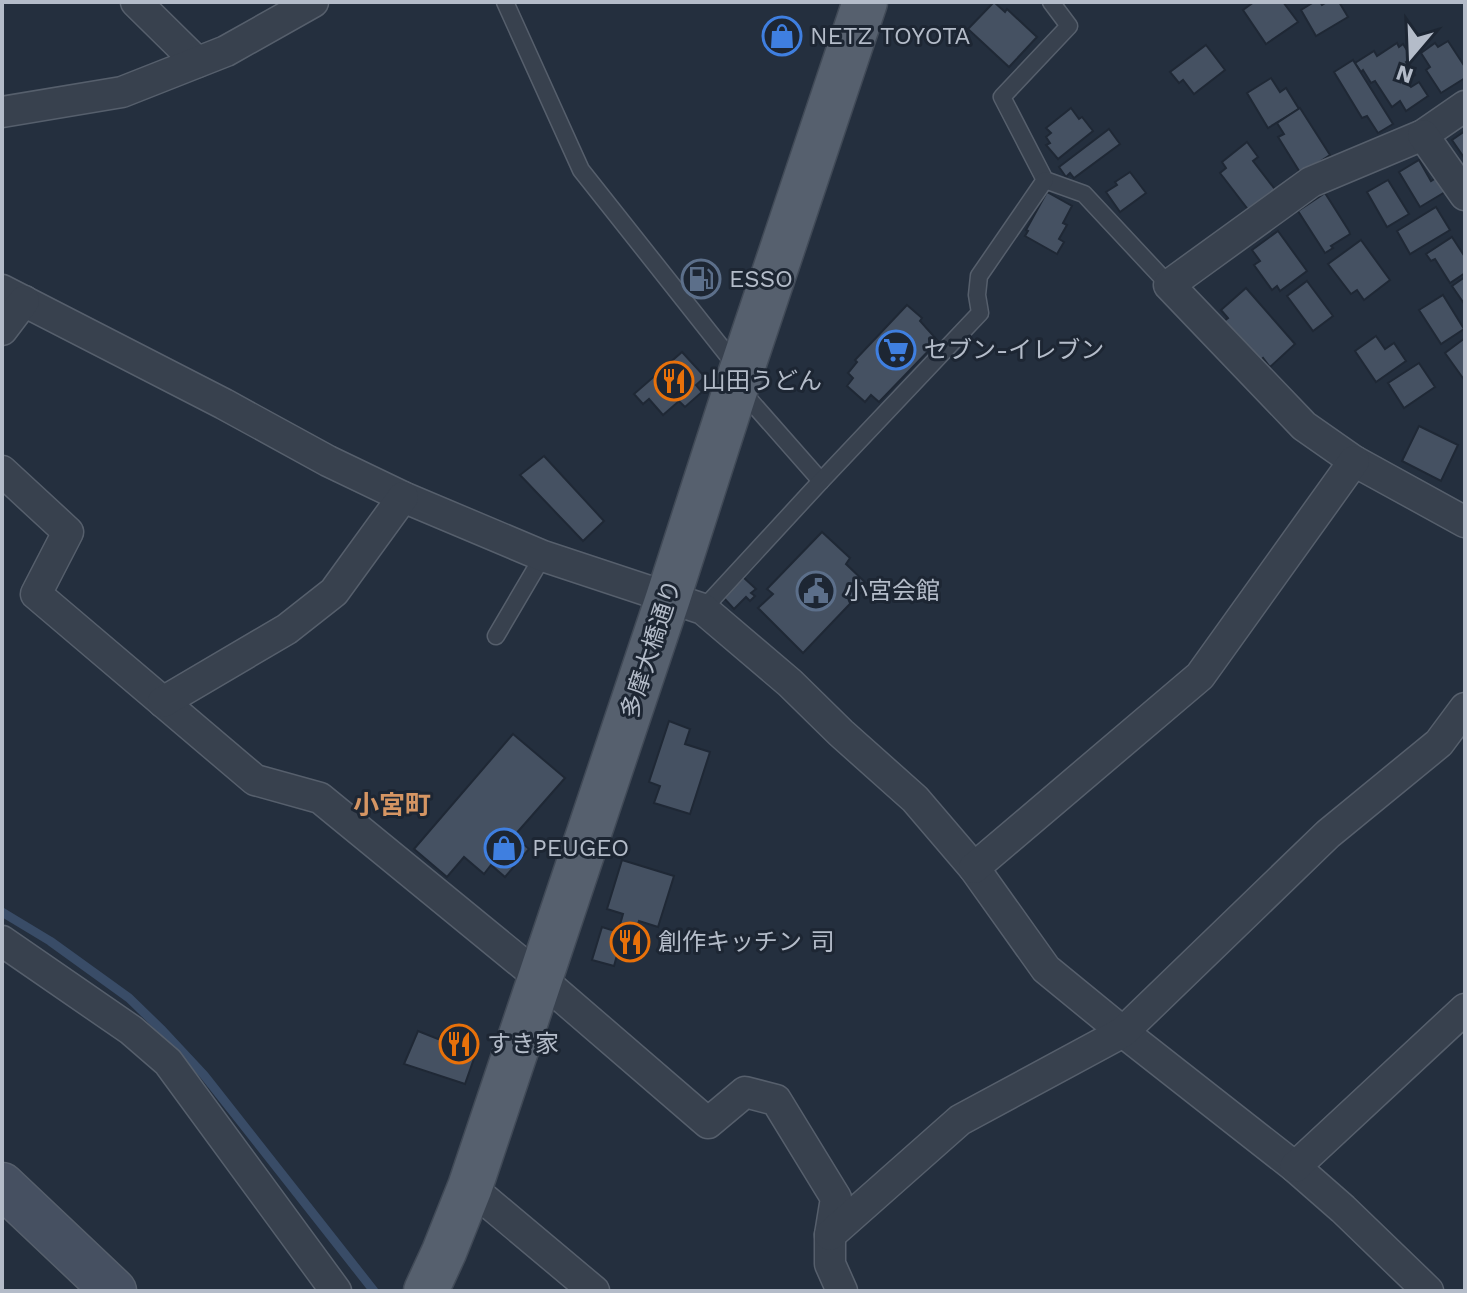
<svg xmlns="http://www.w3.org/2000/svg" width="1467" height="1293" font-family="'Work Sans','Noto Sans JP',sans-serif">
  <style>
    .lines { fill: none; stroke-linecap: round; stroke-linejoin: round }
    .stream { stroke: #394c67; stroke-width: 9 }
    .building { fill: #455162; stroke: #1f2835; stroke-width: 2 }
    .service-casing { stroke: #565f6c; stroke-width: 19 }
    .minor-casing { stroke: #565f6c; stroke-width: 33 }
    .secondary-casing { stroke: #565f6c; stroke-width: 47 }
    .primary-casing { stroke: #414a57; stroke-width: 47 }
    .service { stroke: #38414e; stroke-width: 16 }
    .minor { stroke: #38414e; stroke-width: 30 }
    .secondary { stroke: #465061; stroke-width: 44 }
    .primary { stroke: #56606e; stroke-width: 44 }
    .labels { text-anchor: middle; stroke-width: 6; stroke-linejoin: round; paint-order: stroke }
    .poi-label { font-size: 24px; fill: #b4bcc9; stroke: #1d2633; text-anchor: start }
    .street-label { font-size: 24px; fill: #b4bcc9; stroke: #1d2633 }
    .neighbourhood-label { font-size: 26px; font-weight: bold; fill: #d59563; stroke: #1d2633 }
  </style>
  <rect width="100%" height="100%" fill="#242f3e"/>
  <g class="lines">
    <!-- stream -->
    <polyline class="stream" points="2,912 50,941 129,998 162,1030 204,1075 374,1291"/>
  </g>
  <!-- building -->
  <g class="building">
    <polygon points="994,2 1005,12 1007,9 1037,37 1009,67 968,29"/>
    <polygon points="1254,2 1283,2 1298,22 1266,44 1243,10"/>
    <polygon points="1314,2 1320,2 1322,5 1327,2 1339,2 1348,17 1316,36 1301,10"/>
    <polygon points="1448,41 1465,67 1465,78 1441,93 1426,70 1430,67 1421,53 1435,43 1438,47"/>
    <polygon points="1397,43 1399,47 1403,44 1412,58 1406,62 1415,75 1406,81 1411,87 1419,82 1428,96 1406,111 1400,101 1392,107 1375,81 1371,83 1363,70 1361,72 1355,63 1374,51 1377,56"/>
    <polygon points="1206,45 1225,70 1194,94 1183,80 1179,83 1170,72"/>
    <polygon points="1353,60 1393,124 1378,133 1367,116 1362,118 1334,72"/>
    <polygon points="1271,78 1280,92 1286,88 1299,109 1268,128 1247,93"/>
    <polygon points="1071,108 1079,119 1082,117 1093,131 1058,159 1046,145 1050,143 1046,137 1051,133 1046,128"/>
    <polygon points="1300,108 1330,155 1301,174 1278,137 1284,134 1277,123"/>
    <polygon points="1109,129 1120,144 1074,178 1070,173 1066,177 1059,167"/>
    <polygon points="1465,131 1465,159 1452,140"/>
    <polygon points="1247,142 1258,157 1253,161 1277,192 1250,212 1220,173 1226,168 1222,162"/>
    <polygon points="1419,160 1431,181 1436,178 1445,192 1420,207 1399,172"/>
    <polygon points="1130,172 1146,193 1120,212 1106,192 1117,185 1115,182"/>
    <polygon points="1388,180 1409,214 1387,227 1367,192"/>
    <polygon points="1047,192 1072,206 1063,223 1067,225 1059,239 1064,242 1057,254 1025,236 1028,231 1026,230"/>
    <polygon points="1325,193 1349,231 1350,234 1331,246 1333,248 1325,253 1298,211"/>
    <polygon points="1436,207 1450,230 1410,254 1397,231"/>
    <polygon points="1278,231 1307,271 1280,291 1277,286 1272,290 1254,265 1260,261 1252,250"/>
    <polygon points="1452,237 1465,257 1465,273 1450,283 1435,259 1431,261 1426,254"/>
    <polygon points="1361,240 1390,280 1364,300 1357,290 1351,294 1328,264"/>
    <polygon points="1465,277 1465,305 1452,286"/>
    <polygon points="1307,281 1333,316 1313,331 1287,296"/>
    <polygon points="1246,288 1295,344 1270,367 1263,358 1257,363 1223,322 1228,318 1221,310"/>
    <polygon points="1443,295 1464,329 1441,344 1419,310"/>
    <polygon points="907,305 922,318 920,321 938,341 879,402 871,395 865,402 847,386 853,378 848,373 857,362 855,360"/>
    <polygon points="1376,336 1385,349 1394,343 1406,361 1376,382 1355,351"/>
    <polygon points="1465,338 1465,381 1445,353"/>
    <polygon points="682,352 705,377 696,385 702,392 685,407 679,401 663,415 649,399 643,404 634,394"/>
    <polygon points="1419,363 1435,387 1404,408 1388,383"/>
    <polygon points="1419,426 1458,445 1441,481 1402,461"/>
    <polygon points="544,456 604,521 583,541 520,475"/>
    <polygon points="822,532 850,558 846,564 868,585 803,653 758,608 773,594 767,589"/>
    <polygon points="743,577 756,589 751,593 755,596 750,601 746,597 734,609 723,597"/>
    <polygon points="669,721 690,729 685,744 710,752 690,814 654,803 660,786 649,782"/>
    <polygon points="513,734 565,778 514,836 529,849 505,877 491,865 484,874 464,857 447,877 414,849"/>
    <polygon points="622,860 674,876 658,927 639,921 629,951 619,948 614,966 592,960 602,927 618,932 623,914 607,909"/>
    <polygon points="418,1031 438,1039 442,1033 477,1050 465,1084 404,1064"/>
  </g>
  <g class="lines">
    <defs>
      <g id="service">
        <polyline points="505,2 581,170 737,367"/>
        <polyline points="1051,2 1069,26 1002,97 1045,180 1084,194 1169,285"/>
        <polyline points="740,389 821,481"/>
        <polyline points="703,609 821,481 980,313 977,295 979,276 1045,180"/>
        <polyline points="496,636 543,556"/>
      </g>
      <g id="minor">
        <polyline points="136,2 197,62"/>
        <polyline points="1465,106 1423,135 1311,182 1169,285 1304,426 1354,461 1465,522"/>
        <polyline points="2,112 122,92 226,51 313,2"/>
        <polyline points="1423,135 1465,195"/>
        <polyline points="2,290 224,404 328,461 403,497 543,556 703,609 790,683 841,733 915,799 974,868 1046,969 1123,1032 1295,1167 1343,1209 1428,1291"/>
        <polyline points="2,330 24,301"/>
        <polyline points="2,471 68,532 36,594 255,780 320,798 541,979 708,1123 745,1092 776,1100 836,1198 830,1235 830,1264 842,1291"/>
        <polyline points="163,702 287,629 334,592 403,497"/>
        <polyline points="974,868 1200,676 1354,461"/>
        <polyline points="2,941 131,1030 168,1062 336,1291"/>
        <polyline points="1295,1167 1465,1009"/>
        <polyline points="470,1187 594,1291"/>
        <polyline points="830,1235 960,1120 1123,1032 1328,834 1439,743 1465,708"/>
      </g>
      <polyline id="secondary" points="2,1185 114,1291"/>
      <polyline id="primary" points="426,1291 444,1252 470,1187 668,598 741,372 865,2"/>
    </defs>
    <!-- service casing -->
    <use href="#service" class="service-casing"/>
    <!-- minor casing -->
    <use href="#minor" class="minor-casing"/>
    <!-- secondary casing -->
    <use href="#secondary" class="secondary-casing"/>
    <!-- primary casing -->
    <use href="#primary" class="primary-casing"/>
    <!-- service -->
    <use href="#service" class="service"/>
    <!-- minor -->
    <use href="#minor" class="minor"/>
    <!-- secondary -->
    <use href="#secondary" class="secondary"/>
    <!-- primary -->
    <use href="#primary" class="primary"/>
  </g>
  <!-- icons -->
  <defs>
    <symbol id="shop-ring" viewBox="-11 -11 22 22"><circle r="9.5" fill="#1d2633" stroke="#3f7fe0" stroke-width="1.5"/><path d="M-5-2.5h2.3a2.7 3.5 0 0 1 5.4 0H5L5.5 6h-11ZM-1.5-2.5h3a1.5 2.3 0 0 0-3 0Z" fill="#3f7fe0"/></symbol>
    <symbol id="fuel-ring" viewBox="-11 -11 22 22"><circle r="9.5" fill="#1d2633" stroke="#5c6f8a" stroke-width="1.5"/><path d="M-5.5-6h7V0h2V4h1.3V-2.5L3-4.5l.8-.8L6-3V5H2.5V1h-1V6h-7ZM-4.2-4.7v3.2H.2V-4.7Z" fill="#5c6f8a"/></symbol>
    <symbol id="supermarket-ring" viewBox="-11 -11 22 22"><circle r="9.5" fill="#1d2633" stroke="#3f7fe0" stroke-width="1.5"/><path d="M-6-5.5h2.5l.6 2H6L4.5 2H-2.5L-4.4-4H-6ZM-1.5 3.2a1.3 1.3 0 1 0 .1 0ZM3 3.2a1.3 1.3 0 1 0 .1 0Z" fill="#3f7fe0"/></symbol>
    <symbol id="restaurant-ring" viewBox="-11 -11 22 22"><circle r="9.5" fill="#1d2633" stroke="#e8710a" stroke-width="1.5"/><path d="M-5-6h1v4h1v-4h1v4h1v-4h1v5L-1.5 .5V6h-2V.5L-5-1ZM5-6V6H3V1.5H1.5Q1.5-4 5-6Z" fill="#e8710a"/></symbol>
    <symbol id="civic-ring" viewBox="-11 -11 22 22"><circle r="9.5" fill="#1d2633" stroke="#5c6f8a" stroke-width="1.5"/><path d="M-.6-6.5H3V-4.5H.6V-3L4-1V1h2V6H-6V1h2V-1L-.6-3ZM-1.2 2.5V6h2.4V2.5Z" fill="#5c6f8a"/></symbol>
  </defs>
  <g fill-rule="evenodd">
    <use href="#shop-ring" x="760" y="14" width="44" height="44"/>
    <use href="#fuel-ring" x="679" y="257" width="44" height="44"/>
    <use href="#supermarket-ring" x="874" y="328" width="44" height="44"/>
    <use href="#restaurant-ring" x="652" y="359" width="44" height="44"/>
    <use href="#civic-ring" x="794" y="569" width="44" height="44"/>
    <use href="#shop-ring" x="482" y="826" width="44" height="44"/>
    <use href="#restaurant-ring" x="608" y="920" width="44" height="44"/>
    <use href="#restaurant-ring" x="437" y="1022" width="44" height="44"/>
  </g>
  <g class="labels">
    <!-- poi labels -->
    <g class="poi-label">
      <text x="810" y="44">NETZ TOYOTA</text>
      <text x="729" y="287">ESSO</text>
      <text x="924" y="358">セブン-イレブン</text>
      <text x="702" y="389">山田うどん</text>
      <text x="844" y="599">小宮会館</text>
      <text x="532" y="856">PEUGEO</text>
      <text x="658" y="950">創作キッチン 司</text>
      <text x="487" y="1052">すき家</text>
    </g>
    <!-- street labels -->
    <g class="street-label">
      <text transform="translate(651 649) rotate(-72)" y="8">多摩大橋通り</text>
    </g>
    <!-- neighbourhood labels -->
    <g class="neighbourhood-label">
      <text x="392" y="814">小宮町</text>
    </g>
  </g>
  <!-- border -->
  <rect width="1467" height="1293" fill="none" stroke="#b4bcc9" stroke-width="8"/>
  <!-- north arrow -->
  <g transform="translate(1411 56) rotate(199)" stroke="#1d2633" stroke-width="6" paint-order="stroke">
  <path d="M0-6L14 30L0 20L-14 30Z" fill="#b4bcc9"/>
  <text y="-12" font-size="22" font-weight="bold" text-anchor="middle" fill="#b4bcc9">N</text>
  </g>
</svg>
